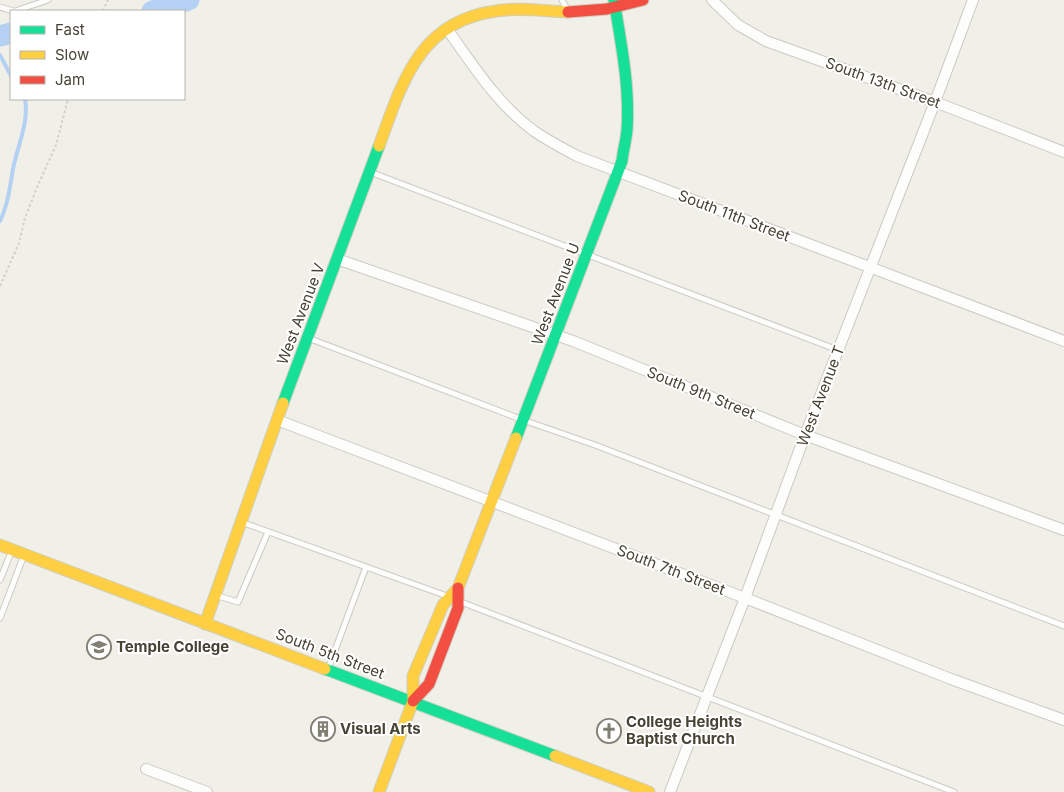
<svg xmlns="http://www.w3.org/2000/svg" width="1064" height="792" font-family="Inter,sans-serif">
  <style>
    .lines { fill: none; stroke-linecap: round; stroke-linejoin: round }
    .stream { stroke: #b4d1f3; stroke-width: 4 }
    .river { stroke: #b4d1f3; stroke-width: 21 }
    .lane-casing { stroke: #cccac3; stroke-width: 7 }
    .street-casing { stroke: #cccac3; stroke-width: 12 }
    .fast-casing { stroke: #d0cebf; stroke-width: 13 }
    .slow-casing { stroke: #d0cebf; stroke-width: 13 }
    .jam-casing { stroke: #d0cebf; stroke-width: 13 }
    .path { stroke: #d1cfc9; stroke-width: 2; stroke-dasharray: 2.5 2.5; stroke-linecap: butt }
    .lane { stroke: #fdfdfc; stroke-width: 5 }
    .street { stroke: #fdfdfc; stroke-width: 10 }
    .fast { stroke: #16e098; stroke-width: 11 }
    .slow { stroke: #ffcf43; stroke-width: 11 }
    .jam { stroke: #f24e42; stroke-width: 11 }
    .labels { text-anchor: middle; stroke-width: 4; stroke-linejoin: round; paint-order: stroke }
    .street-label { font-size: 15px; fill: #474334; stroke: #fff }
    .poi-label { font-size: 15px; font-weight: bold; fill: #474334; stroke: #fff; text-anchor: start }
  </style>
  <rect width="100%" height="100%" fill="#f0efe8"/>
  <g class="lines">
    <!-- stream -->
    <g class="stream">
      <polyline points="0,55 11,76"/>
      <path d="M0 221C9 203 10 183 14 164 19 143 29 120 25 99"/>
    </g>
    <!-- river -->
    <g class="river">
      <polyline points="152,11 189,0"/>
      <polyline points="0,36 11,33"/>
    </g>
    <defs>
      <g id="lane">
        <polyline points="562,0 567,9"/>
        <polyline points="0,7 13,11"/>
        <polyline points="15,11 48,0"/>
        <polyline points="370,172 838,350"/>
        <polyline points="308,338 523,420 595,445 1064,626"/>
        <polyline points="244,523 447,596"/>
        <polyline points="0,580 12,550"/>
        <polyline points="218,596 238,602 268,532"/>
        <polyline points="461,602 954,792"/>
        <polyline points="0,618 24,555"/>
        <polyline points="328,669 366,567"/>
      </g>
      <g id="street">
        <polyline points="712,0 738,25 766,41 935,102 1064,152"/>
        <path d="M447 29C473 65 497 104 534 131 547 140 562 148 577 156L1064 341"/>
        <polyline points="337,259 573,341 805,435 1064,530"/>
        <polyline points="277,420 745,598 951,679 1064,720"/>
        <polyline points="146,769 207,792"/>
        <polyline points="670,792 745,598 805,435 935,102 973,0"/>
      </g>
      <g id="fast">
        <polyline points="283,403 379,146"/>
        <path d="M516 438 622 161C623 151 626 141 627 130 630 87 621 43 614 0"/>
        <polyline points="325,669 555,756"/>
      </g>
      <g id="slow">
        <path d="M379 146C402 83 419 21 496 11 520 7 544 11 568 12"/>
        <polyline points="0,545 325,669"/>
        <polyline points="205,624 283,403"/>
        <polyline points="555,756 649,792"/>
        <polyline points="379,792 413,701 413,676 443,605 458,588 516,438"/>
      </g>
      <g id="jam">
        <polyline points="568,12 607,9 643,0"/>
        <polyline points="413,701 429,684 458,608 458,588"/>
      </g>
    </defs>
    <!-- lane casing -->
    <use href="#lane" class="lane-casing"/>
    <!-- street casing -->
    <use href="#street" class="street-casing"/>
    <!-- fast casing -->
    <use href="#fast" class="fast-casing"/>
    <!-- slow casing -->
    <use href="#slow" class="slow-casing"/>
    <!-- jam casing -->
    <use href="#jam" class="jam-casing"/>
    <!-- path -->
    <g class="path">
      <polyline points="103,11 108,0"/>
      <polyline points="0,286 19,243 25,218 38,185 56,145 68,99"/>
    </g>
    <!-- lane -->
    <use href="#lane" class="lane"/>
    <!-- street -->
    <use href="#street" class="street"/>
    <!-- fast -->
    <use href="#fast" class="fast"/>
    <!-- slow -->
    <use href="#slow" class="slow"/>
    <!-- jam -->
    <use href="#jam" class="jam"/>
  </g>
  <!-- icons -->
  <defs>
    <symbol id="university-ring" viewBox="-11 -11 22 22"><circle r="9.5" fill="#fff" stroke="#827f73" stroke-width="1.5"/><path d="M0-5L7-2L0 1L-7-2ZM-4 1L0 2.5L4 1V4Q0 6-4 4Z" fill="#827f73"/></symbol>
    <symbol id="building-ring" viewBox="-11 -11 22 22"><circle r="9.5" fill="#fff" stroke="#827f73" stroke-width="1.5"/><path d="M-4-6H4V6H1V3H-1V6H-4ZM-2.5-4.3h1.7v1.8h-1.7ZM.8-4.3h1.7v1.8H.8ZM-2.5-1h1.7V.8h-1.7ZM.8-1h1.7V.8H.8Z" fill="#827f73"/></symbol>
    <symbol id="church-ring" viewBox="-11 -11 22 22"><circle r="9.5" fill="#fff" stroke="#827f73" stroke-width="1.5"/><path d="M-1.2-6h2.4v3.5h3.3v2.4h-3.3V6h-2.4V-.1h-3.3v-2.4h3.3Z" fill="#827f73"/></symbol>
  </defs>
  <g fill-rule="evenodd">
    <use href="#university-ring" x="85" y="633" width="28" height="28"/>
    <use href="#building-ring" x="309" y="715" width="28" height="28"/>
    <use href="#church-ring" x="595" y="717" width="28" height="28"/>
  </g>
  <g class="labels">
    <!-- street labels -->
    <g class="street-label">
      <text transform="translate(883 83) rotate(20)" y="5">South 13th Street</text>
      <text transform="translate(734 216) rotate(21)" y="5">South 11th Street</text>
      <text transform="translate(556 294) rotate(-69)" y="5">West Avenue U</text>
      <text transform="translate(301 314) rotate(-69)" y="5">West Avenue V</text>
      <text transform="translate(701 393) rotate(22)" y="5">South 9th Street</text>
      <text transform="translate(821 396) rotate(-69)" y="5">West Avenue T</text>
      <text transform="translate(671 570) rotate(21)" y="5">South 7th Street</text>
      <text transform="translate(330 654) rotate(21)" y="5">South 5th Street</text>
    </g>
    <!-- poi labels -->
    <g class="poi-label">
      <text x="116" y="652">Temple College</text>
      <text x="626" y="727">College Heights<tspan x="626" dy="17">Baptist Church</tspan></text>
      <text x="340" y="734">Visual Arts</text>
    </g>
  </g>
  <!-- legend -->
  <rect x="10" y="10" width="175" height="90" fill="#ffffff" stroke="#b5b4ae"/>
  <rect x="20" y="26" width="25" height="8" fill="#16e098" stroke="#b5b4ae"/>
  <text x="55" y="35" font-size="15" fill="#474334">Fast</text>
  <rect x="20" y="51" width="25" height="8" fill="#ffcf43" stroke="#b5b4ae"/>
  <text x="55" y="60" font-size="15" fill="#474334">Slow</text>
  <rect x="20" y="76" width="25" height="8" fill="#f24e42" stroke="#b5b4ae"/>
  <text x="55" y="85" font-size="15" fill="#474334">Jam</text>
</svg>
